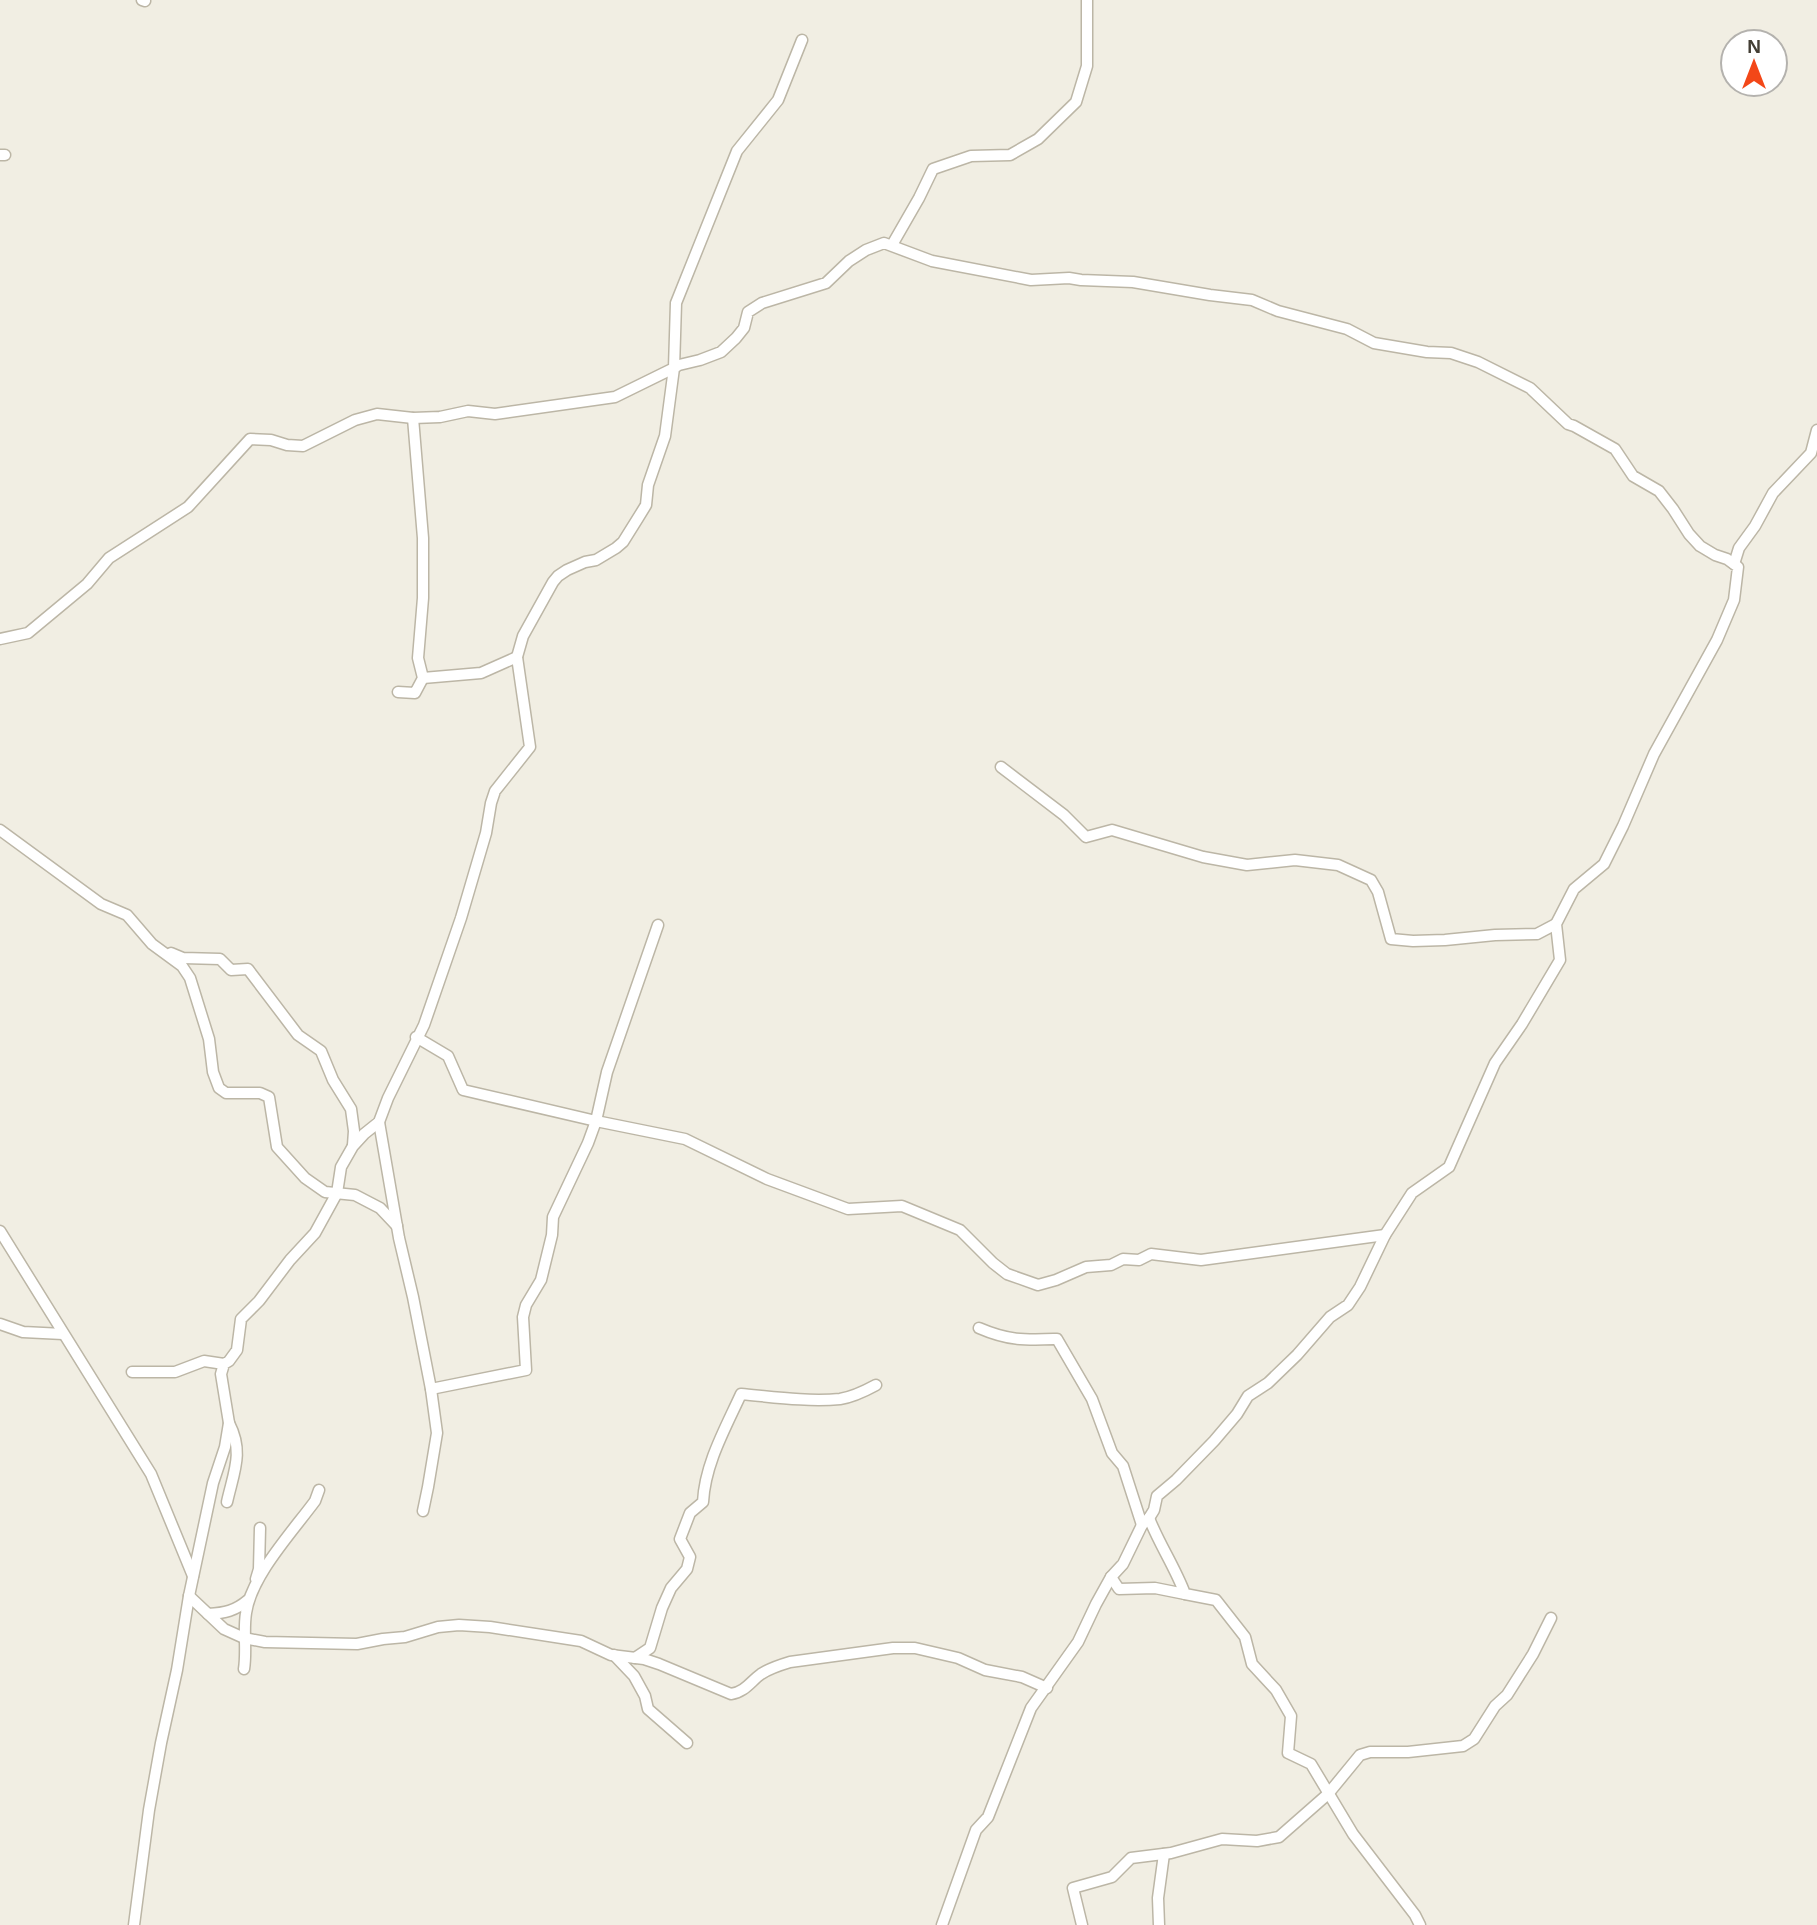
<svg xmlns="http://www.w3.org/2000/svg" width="1817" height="1925" font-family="Helvetica,sans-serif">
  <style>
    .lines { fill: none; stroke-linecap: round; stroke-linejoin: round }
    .street-casing { stroke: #bcb6a6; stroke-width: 13 }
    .street { stroke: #fff; stroke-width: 10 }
  </style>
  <rect width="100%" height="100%" fill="#f1eee3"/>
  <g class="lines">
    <defs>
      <g id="street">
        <polyline points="142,0 145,1"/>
        <polyline points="0,155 5,155"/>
        <polyline points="892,245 919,198 933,169 971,156 1010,155 1038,139 1076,102 1087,66 1087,0"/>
        <polyline points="1734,564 1739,548 1755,526 1773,493 1811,453 1817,430"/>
        <polyline points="0,639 28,633 87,584 109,558 188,507 250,439 271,440 287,445 303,446 355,420 377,414 413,418 440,417 468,411 495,414 615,397 674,368 676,303 737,151 778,100 802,40"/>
        <polyline points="423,678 481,673 517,657"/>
        <polyline points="398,692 415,693 423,678 418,658 423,598 423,538 413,418"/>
        <polyline points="1001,767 1064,815 1086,837 1112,830 1203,857 1247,865 1295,860 1338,865 1371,880 1378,892 1391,939 1413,941 1445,940 1495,935 1537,934 1556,924"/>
        <polyline points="0,830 101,904 127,915 152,944 182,966 190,978 209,1039 213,1072 219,1088 226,1093 260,1093 269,1097 277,1147 305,1178 325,1192 355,1195 380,1208 397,1226"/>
        <polyline points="171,953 183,958 220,959 231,970 248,969 298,1035 321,1051 333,1080 351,1109 354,1131 353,1145"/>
        <polyline points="416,1037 448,1056 463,1090 596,1121 685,1139 767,1179 848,1209 902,1206 960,1230 993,1263 1007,1274 1038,1285 1056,1280 1086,1267 1111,1265 1123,1259 1139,1260 1151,1254 1201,1260 1385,1235"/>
        <polyline points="379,1122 399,1238 413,1297 431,1389 437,1433 428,1487 423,1511"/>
        <polyline points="0,1231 151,1474 193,1576"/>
        <polyline points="0,1324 23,1332 63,1334"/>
        <path d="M979 1328C1009 1341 1025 1340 1057 1339L1092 1399 1112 1453 1123 1466 1142 1525"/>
        <polyline points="132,1372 175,1372 204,1361 224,1364"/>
        <polyline points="431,1389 526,1370 523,1317 526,1305 541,1280 552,1235 553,1217 588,1143 596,1121 607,1072 658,925"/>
        <path d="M227 1502C234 1471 244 1452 229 1423"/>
        <path d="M1149 1518C1159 1544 1175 1567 1185 1594L1216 1600 1245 1637 1252 1664 1276 1690 1291 1716 1288 1753 1311 1764 1353 1834 1415 1915 1420 1925"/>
        <polyline points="1111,1577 1119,1589 1155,1588 1185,1594"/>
        <polyline points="256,1579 259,1569 260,1528"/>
        <path d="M189 1596 224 1629 244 1638 265 1642 357 1644 383 1639 405 1637 438 1627 459 1625 490 1627 581 1641 611 1655 644 1659 659 1664 731 1694C745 1692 751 1681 761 1674 770 1668 780 1665 790 1662L893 1648H915L958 1658 985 1670 1022 1677 1047 1688"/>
        <path d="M208 1614C225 1613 235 1611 248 1600"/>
        <polyline points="614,1655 634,1676 645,1696 648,1709 687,1743"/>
        <path d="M635 1658 650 1648 662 1608 671 1588 687 1569 690 1557 680 1539 690 1513 703 1502C705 1464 725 1429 741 1394 773 1397 808 1402 840 1399 853 1397 865 1391 876 1385"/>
        <path d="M244 1669C247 1650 243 1632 246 1613 251 1576 293 1531 315 1501L319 1490"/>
        <polyline points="134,1925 149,1810 161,1743 177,1670 189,1596 213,1483 225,1447 229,1423 221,1374 224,1364 229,1361 237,1350 241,1319 259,1301 290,1260 315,1233 337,1193 341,1167 353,1146 364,1134 379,1122 388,1098 424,1025 461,918 486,833 491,803 495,791 530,747 517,657 523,636 553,582 558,576 567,570 585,562 596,560 616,548 623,542 638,518 646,505 648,485 665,436 674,368 679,365 700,360 721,352 736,338 744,328 748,312 762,303 826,283 849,261 866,250 884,243 932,261 1031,280 1069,278 1081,280 1133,282 1210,295 1252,300 1278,311 1347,329 1374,343 1427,352 1451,353 1478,362 1530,388 1568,424 1574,426 1615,449 1633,476 1659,491 1673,509 1689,534 1700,546 1715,555 1727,559 1738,567 1734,600 1717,640 1654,754 1623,826 1604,864 1574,889 1556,924 1560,960 1522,1024 1495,1063 1449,1167 1412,1193 1385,1235 1360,1287 1348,1305 1330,1317 1297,1355 1268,1383 1248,1396 1237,1414 1214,1441 1176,1480 1157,1496 1154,1510 1149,1518 1142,1525 1123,1564 1111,1577 1096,1604 1078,1642 1031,1708 988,1817 976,1830 942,1925"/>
        <polyline points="1082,1925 1073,1888 1112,1877 1131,1858 1171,1853 1222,1839 1257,1841 1279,1837 1328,1794 1360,1755 1370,1752 1408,1752 1463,1746 1474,1739 1495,1706 1507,1695 1533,1654 1551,1618"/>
        <polyline points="1159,1925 1158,1898 1164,1854"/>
      </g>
    </defs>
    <!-- street casing -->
    <use href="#street" class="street-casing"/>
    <!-- street -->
    <use href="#street" class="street"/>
  </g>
  <!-- north arrow -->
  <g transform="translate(1754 63)"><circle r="33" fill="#ffffff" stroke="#b4b2ae" stroke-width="2"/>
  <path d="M0-5L12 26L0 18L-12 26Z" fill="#f34718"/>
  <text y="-10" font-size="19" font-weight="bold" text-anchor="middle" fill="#433e34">N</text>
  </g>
</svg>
